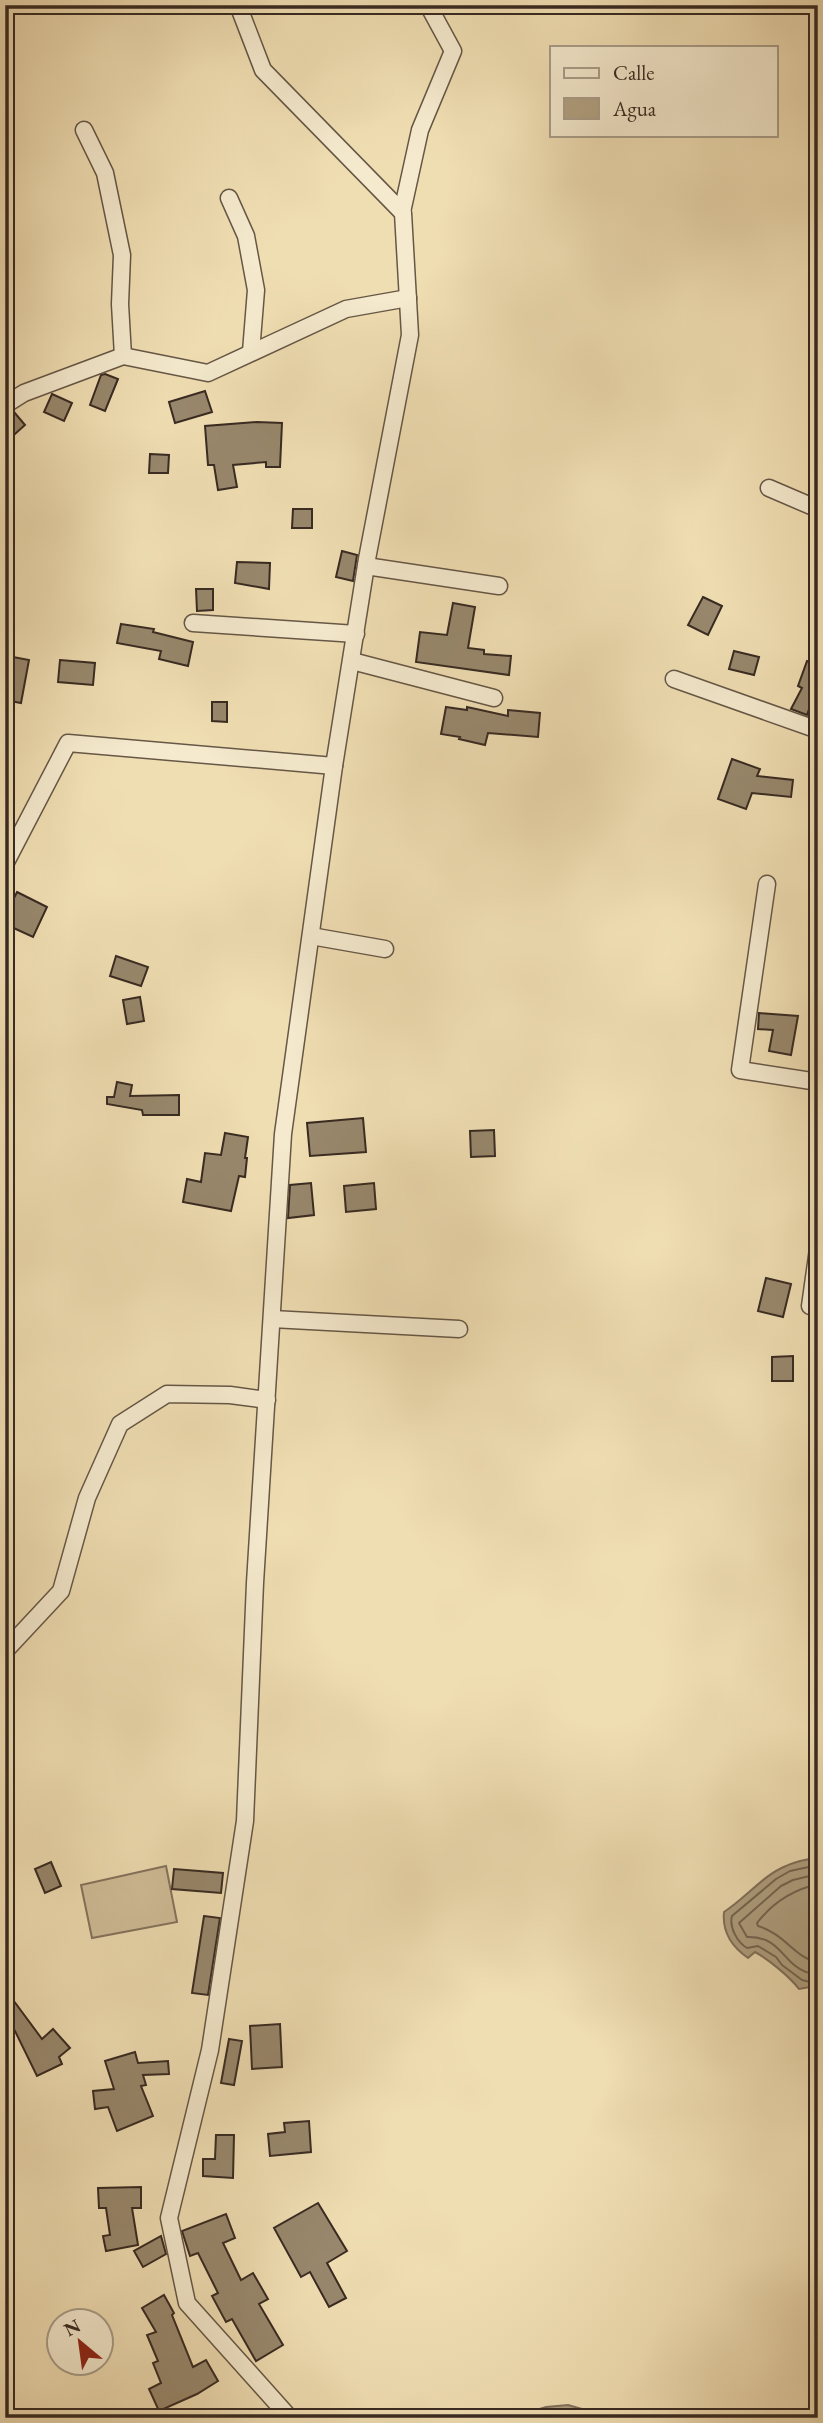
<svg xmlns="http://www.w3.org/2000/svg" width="823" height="2423" font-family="'EB Garamond',serif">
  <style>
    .green { fill: #d1bf9a; stroke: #84745e; stroke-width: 2 }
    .water { fill: #b1a182; stroke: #81715c; stroke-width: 2 }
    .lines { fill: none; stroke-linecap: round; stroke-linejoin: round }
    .shore { stroke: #746652; stroke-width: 2 }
    .building { fill: #98886d; stroke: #382a22; stroke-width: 2 }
    .street-casing { stroke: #665746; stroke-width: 19 }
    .street { stroke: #f5eace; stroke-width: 16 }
  </style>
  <rect width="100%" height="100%" fill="#f0deb3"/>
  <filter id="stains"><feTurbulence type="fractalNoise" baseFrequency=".00286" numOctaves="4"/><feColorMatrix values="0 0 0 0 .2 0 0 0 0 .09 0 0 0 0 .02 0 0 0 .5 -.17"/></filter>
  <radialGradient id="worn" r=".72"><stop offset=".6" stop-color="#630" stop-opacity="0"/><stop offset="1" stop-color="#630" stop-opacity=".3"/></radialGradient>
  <!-- green -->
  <polygon class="green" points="166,1866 177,1922 92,1938 81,1885"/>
  <!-- water -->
  <g class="water">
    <path d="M818 1857V2004L811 1996 810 1987 799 1989C790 1977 768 1959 755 1952L748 1958C732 1947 722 1932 724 1912 745 1899 763 1875 786 1866 795 1861 807 1860 818 1857Z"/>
    <polygon points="568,2405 582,2409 583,2418 521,2418 523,2414 546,2407"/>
  </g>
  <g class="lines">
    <!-- shore -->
    <g class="shore">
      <path d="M818 1865 790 1871 776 1879 732 1916C729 1927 737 1942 747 1948L758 1946 776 1957 782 1965 802 1980 814 1983 818 1993"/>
      <path d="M818 1874 793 1880 781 1886 739 1923 747 1937C781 1936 782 1963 806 1972 810 1973 814 1973 818 1974"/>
      <path d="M818 1884C792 1890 773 1902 757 1923L758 1926C785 1934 794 1957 818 1963"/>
    </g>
  </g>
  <!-- building -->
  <g class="building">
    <polygon points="105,374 118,379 105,411 90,405 101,375"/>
    <polygon points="205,391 212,412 175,423 169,402"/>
    <polygon points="52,394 72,403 64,421 44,412"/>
    <polygon points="14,412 25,425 5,443 5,415"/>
    <polygon points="257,422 282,423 280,467 266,467 266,462 233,465 237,487 218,490 214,465 208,465 205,426"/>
    <polygon points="150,454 169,455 168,473 149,473"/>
    <polygon points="293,509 312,509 312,528 292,528"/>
    <polygon points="342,551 357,555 353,581 336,577"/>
    <polygon points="237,562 270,563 269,589 235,583"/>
    <polygon points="196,589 213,589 213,610 197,611"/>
    <polygon points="703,597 722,606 708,635 688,625"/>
    <polygon points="453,603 475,607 468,648 484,650 484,654 511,656 509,675 416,662 420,632 447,635"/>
    <polygon points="121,624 154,629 153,632 193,642 188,666 159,659 161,651 117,643"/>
    <polygon points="734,651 759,657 754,675 729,669"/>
    <polygon points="13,657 29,660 21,703 5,700"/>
    <polygon points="818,658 818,693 815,692 807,715 791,709 802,688 798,686 807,661 815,664"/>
    <polygon points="60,660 95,663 93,685 58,682"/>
    <polygon points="212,702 227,702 227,722 212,721"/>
    <polygon points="446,707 467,710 467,707 508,716 508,710 540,713 538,737 488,733 485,745 459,739 460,737 441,734"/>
    <polygon points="732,759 760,769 757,776 793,780 791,797 752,793 746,809 718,799"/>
    <polygon points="17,892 47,907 33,937 5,924 5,916"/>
    <polygon points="116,956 148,967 141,986 110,976"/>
    <polygon points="140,997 144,1021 127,1024 123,1000"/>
    <polygon points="759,1013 798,1016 791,1055 769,1051 773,1030 758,1029"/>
    <polygon points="117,1082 132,1085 130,1096 179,1095 179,1115 143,1115 142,1110 107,1104 107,1097 114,1097"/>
    <polygon points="363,1118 366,1152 310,1156 307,1123"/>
    <polygon points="494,1130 495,1156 471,1157 470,1131"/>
    <polygon points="225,1133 248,1137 245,1158 247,1158 245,1177 239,1176 231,1211 183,1202 187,1179 201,1182 205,1153 221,1155"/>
    <polygon points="311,1183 314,1215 288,1218 290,1185"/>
    <polygon points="374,1183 376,1209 346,1212 344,1186"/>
    <polygon points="766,1278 791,1284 783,1317 758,1311"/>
    <polygon points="793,1356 793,1381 772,1381 772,1357"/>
    <polygon points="51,1862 61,1886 45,1893 35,1869"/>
    <polygon points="174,1869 223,1873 221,1893 172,1889"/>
    <polygon points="204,1916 220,1918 208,1995 192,1993"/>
    <polygon points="5,1989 42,2039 53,2029 70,2048 59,2057 62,2064 37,2076 15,2031 5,2038"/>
    <polygon points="280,2024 282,2067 252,2069 250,2026"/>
    <polygon points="229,2039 242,2041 234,2085 221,2083"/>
    <polygon points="135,2052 138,2063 168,2061 169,2074 143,2075 146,2085 141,2086 153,2116 117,2131 108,2107 95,2109 93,2091 114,2089 105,2061"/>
    <polygon points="309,2121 311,2152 270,2156 268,2134 285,2132 284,2123"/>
    <polygon points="216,2135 234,2135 233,2178 203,2176 203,2159 215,2159"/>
    <polygon points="141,2187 141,2208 132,2208 138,2245 106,2251 103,2236 110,2235 106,2208 99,2208 98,2188"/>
    <polygon points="318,2203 347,2251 327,2263 346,2298 329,2307 310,2272 301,2277 274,2228"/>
    <polygon points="226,2214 235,2238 223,2243 241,2280 253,2273 268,2299 259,2304 283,2345 256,2361 232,2319 226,2322 212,2296 218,2293 198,2253 190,2256 182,2231"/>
    <polygon points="161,2236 166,2254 143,2267 134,2251"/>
    <polygon points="164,2295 174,2313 172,2315 193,2367 206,2360 218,2381 197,2394 159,2411 149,2389 161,2383 153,2363 158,2361 147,2335 156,2332 142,2308"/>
  </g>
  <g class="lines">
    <defs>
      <g id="street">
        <polyline points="238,5 263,70 403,213 410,335 367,559 334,766 283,1134 255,1583 245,1821 210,2050 169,2218 187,2303 290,2418"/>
        <polyline points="84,130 105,173 122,255 120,304 123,356"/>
        <polyline points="229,198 246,236 256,290 251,352"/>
        <polyline points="402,212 420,130 453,51 428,5"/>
        <polyline points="5,405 24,393 123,356 208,373 346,309 408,298"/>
        <polyline points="769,488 818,509"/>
        <polyline points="366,566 499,586"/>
        <polyline points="193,623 356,634"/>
        <polyline points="352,661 494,698"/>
        <polyline points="674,679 818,730"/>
        <polyline points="5,864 68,743 334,766"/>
        <polyline points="767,884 740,1070 818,1082"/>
        <polyline points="311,936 385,949"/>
        <polyline points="810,1306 818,1249"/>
        <polyline points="272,1319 459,1329"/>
        <polyline points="5,1651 61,1591 87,1498 120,1424 167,1394 230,1395 267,1400"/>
      </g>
    </defs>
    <!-- street casing -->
    <use href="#street" class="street-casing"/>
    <!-- street -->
    <use href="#street" class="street"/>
  </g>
  <!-- margin -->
  <rect width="823" height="2423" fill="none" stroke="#f0deb3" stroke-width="28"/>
  <rect x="7" y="7" width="809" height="2409" fill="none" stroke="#382a22" stroke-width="3.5"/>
  <rect x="14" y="14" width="795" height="2395" fill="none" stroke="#382a22" stroke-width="2"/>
  <!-- legend -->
  <rect x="550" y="46" width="228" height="91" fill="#f5eace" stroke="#a99d89" stroke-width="2"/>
  <rect x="564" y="68" width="35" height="10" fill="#f5eace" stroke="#a99d89" stroke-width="2"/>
  <text x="613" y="80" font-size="21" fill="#382a22">Calle</text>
  <rect x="564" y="98" width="35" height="21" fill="#b1a182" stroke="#a99d89" stroke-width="2"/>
  <text x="613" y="116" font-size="21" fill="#382a22">Agua</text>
  <!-- north arrow -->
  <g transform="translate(80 2342) rotate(331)"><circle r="33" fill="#f5eace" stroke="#a99d89" stroke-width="2"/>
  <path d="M0-5L12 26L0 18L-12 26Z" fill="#8f2418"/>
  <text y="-10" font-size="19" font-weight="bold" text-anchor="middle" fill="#382a22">N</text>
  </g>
  <rect width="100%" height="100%" filter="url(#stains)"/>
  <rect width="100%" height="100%" fill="url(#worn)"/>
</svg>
